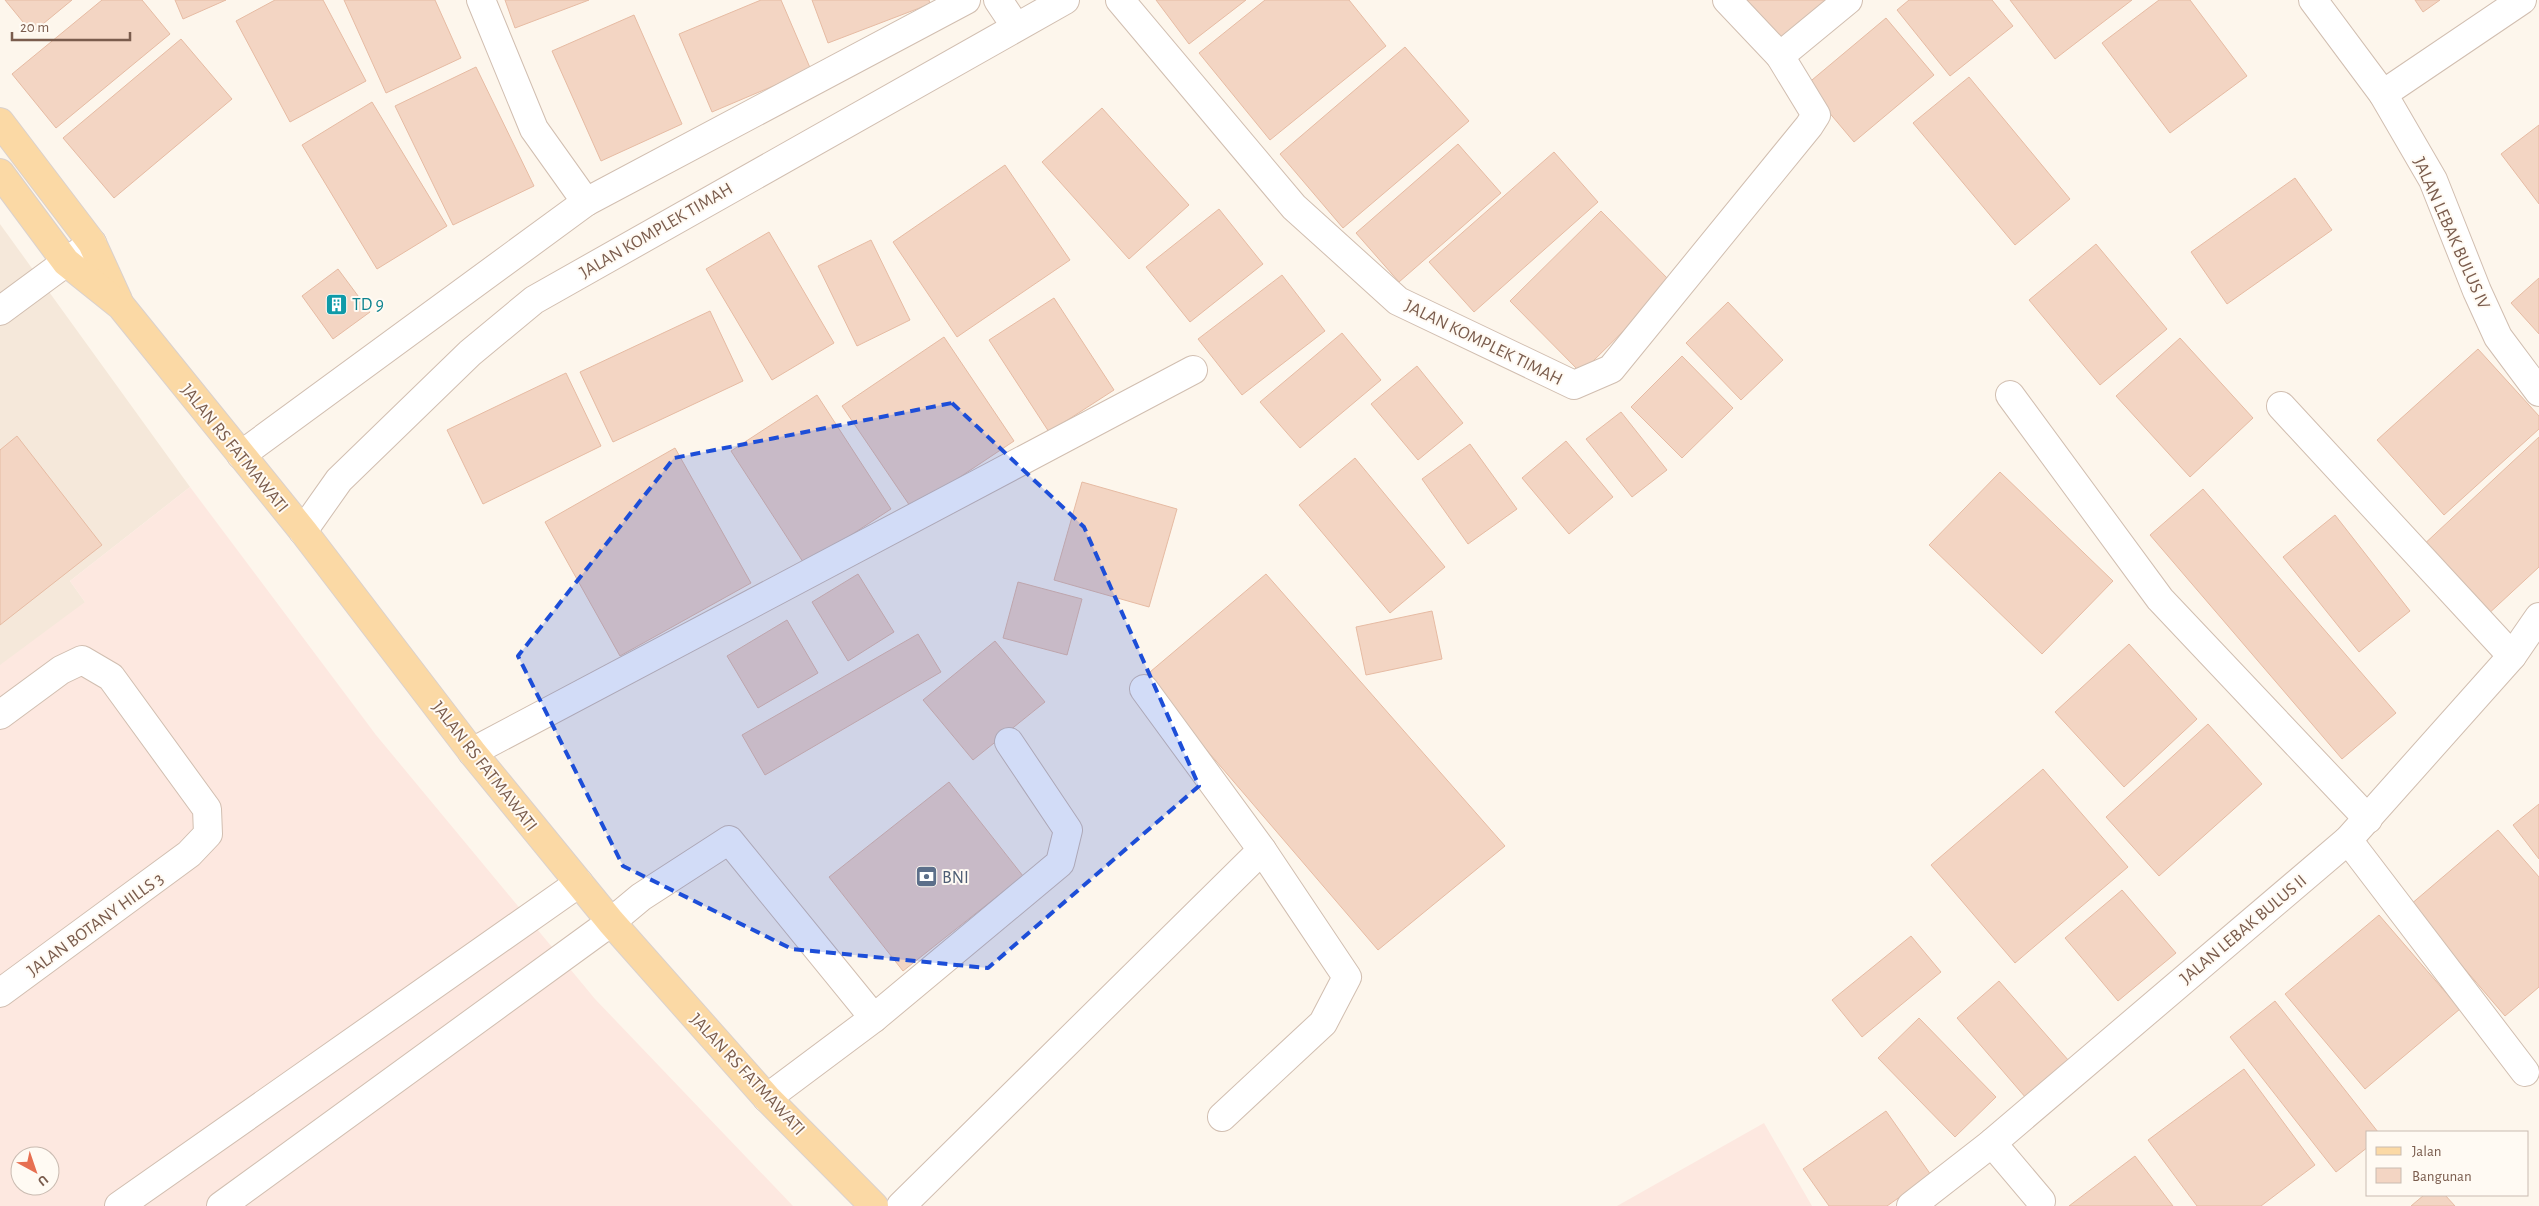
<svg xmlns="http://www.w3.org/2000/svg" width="2539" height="1206" font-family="'Alegreya Sans',sans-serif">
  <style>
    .residential { fill: #f5e8da }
    .commercial { fill: #fde8e0; fill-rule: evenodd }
    .building { fill: #f3d5c3; stroke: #e6bba3 }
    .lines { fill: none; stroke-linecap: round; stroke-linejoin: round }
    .minor-casing { stroke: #d1beb0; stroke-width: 30 }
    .major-casing { stroke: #dad1cd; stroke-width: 30 }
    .minor { stroke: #fff; stroke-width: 28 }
    .major { stroke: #fbd9a5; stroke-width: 28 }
    .marked { fill: #1d4ed8; fill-opacity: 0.2; stroke: #1d4ed8; stroke-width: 4; stroke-dasharray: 10 6; stroke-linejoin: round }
    .labels { text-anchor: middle; stroke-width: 4; stroke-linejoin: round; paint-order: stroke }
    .street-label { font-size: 18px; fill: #7a5c4d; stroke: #fffaf3 }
    .culture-label { font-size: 18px; fill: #0d838f; stroke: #fffaf3; text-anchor: start }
    .service-label { font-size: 18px; fill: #4e5e75; stroke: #fffaf3; text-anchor: start }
  </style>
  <rect width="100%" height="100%" fill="#fdf6ec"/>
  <!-- residential -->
  <polygon class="residential" points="0,224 190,487 70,581 289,887 0,1100"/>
  <!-- commercial -->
  <g class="commercial">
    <path d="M190 487 376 735 595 999 793 1206H0V665L85 602 70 581ZM20 1156H50V1186H20Z"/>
    <polygon points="1764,1123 1812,1206 1617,1206"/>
  </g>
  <!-- building -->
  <g class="building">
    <polygon points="5,0 72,0 32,33"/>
    <polygon points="102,0 142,0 170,34 56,128 12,74"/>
    <polygon points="175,0 226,0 183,19"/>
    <polygon points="275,0 323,0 366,81 290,122 236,21"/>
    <polygon points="344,0 435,0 461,58 386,93"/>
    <polygon points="505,0 589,0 515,28"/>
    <polygon points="761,0 781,0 811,70 712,112 679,34"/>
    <polygon points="812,0 929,0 930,4 828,43"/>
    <polygon points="1156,0 1246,0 1189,44"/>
    <polygon points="1265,0 1349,0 1386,46 1270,140 1199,53"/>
    <polygon points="1747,0 1839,0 1782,45"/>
    <polygon points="1909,0 1992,0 2013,26 1950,76 1897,10"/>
    <polygon points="2010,0 2132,0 2055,59"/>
    <polygon points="2159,0 2190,0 2247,76 2170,133 2102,43"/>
    <polygon points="2415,0 2440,0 2423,12"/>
    <polygon points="634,15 682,124 601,161 552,51"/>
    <polygon points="1886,18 1934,75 1854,142 1806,85"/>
    <polygon points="181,39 232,99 114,198 63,138"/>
    <polygon points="1405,47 1469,121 1343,228 1280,154"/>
    <polygon points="476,67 534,186 453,225 395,106"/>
    <polygon points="1969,77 2070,199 2015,245 1913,123"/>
    <polygon points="372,102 447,226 377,269 302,145"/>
    <polygon points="1102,108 1189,205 1129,259 1042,162"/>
    <polygon points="2539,125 2539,204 2501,154"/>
    <polygon points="1458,144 1501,193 1399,282 1356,233"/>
    <polygon points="1554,152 1598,202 1474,312 1429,262"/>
    <polygon points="1005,165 1070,260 957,337 893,242"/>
    <polygon points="2295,178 2332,230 2227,304 2191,252"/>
    <polygon points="1219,209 1263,264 1190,322 1146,267"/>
    <polygon points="1601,211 1672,283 1581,373 1510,301"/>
    <polygon points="769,232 834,343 772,380 706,269"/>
    <polygon points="871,240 910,320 857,346 818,266"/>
    <polygon points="2096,244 2167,329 2100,385 2029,300"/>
    <polygon points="338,269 370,312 333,339 302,296"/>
    <polygon points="1282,275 1325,331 1242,395 1198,339"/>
    <polygon points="2539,278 2539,334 2511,303"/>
    <polygon points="1054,298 1114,390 1049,432 989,340"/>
    <polygon points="1728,302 1783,360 1741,400 1686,343"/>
    <polygon points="710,311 743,381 613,442 580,372"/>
    <polygon points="1342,333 1381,380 1300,448 1260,402"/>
    <polygon points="944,337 1014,441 912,509 842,406"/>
    <polygon points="2180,338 2253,418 2190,477 2116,396"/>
    <polygon points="2478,349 2539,416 2539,429 2444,515 2377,440"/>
    <polygon points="1682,356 1733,408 1682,458 1631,407"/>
    <polygon points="1417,366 1463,423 1418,460 1371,404"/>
    <polygon points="566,373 601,446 483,504 447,430"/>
    <polygon points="817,395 891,509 805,565 731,451"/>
    <polygon points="1621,412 1667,470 1632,497 1586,439"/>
    <polygon points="17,436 102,545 0,625 0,450"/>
    <polygon points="2539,437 2539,567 2485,617 2420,548"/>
    <polygon points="1566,441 1613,497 1569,534 1522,478"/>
    <polygon points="1470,444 1517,509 1468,544 1422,479"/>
    <polygon points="675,448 751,583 620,656 545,522"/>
    <polygon points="1355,458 1445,567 1390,613 1299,505"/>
    <polygon points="2000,472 2113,581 2042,654 1929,545"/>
    <polygon points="1082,482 1177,509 1149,607 1054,580"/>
    <polygon points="2203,489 2396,713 2342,759 2150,535"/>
    <polygon points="2335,515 2410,611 2359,652 2283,557"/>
    <polygon points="858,574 894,632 848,661 812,602"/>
    <polygon points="1266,574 1505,846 1378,950 1144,677"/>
    <polygon points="1018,582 1082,599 1067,655 1003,638"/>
    <polygon points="1432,611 1442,659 1366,675 1356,627"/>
    <polygon points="787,620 818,673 758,708 727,656"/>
    <polygon points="918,634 941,672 765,775 742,735"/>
    <polygon points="995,641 1045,702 973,760 923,700"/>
    <polygon points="2129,644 2197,719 2124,787 2055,712"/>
    <polygon points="2208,724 2262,784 2159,876 2106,817"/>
    <polygon points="2043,769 2128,867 2015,963 1931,865"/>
    <polygon points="949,782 1023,876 903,971 829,877"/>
    <polygon points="2539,804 2539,859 2513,825"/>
    <polygon points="2498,830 2539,877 2539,987 2505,1016 2410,905"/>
    <polygon points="2122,890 2176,953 2118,1001 2065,938"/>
    <polygon points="2379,915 2460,1009 2365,1089 2285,994"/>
    <polygon points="1911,936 1941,972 1862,1037 1832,1000"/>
    <polygon points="1999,981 2069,1061 2026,1098 1957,1018"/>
    <polygon points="2275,1001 2378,1132 2368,1132 2368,1147 2336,1172 2230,1037"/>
    <polygon points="1919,1018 1996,1097 1955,1137 1878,1058"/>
    <polygon points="2244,1069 2315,1165 2261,1206 2197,1206 2148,1140"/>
    <polygon points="1886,1111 1931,1175 1887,1206 1829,1206 1803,1169"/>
    <polygon points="2135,1156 2173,1206 2069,1206"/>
    <polygon points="2424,1195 2445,1195 2455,1206 2411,1206"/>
  </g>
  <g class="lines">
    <defs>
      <g id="minor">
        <polyline points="481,0 534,129 586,202"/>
        <polyline points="998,0 1016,27"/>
        <polyline points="1120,0 1294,207 1398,301 1574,385 1611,369 1809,126 1816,115 1780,56 1727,0"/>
        <polyline points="2313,0 2383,94 2433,180 2477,291 2498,337 2539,392"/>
        <polyline points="1780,56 1848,0"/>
        <polyline points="2383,94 2522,0"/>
        <polyline points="0,311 92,243"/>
        <polyline points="2010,395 2160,599 2368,819"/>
        <polyline points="2281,406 2512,656"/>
        <polyline points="241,455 586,202 966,0"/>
        <polyline points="303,531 339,480 470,353 534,300 1065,0"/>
        <polyline points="1144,689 1262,850 1347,977 1323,1023 1222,1117"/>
        <polyline points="0,715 61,670 82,660 111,677 207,809 208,834 189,854 0,993"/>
        <polyline points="472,752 1193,370"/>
        <polyline points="2348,840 2525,1072"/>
        <polyline points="767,1098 874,1018 1060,863 1068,830 1009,742"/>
        <polyline points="1992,1143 2041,1201"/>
        <polyline points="119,1206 579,883"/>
        <polyline points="221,1206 611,922 641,897 729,840 874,1018"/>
        <polyline points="901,1206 1262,850"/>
        <polyline points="1911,1206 1992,1143 2348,840 2512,656 2539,617"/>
      </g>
      <g id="major">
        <polyline points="0,122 92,243 118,300"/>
        <polyline points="0,173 66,262 121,306 303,531 472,752 611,922 767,1098 874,1206"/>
      </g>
    </defs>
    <!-- minor casing -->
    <use href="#minor" class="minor-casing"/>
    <!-- major casing -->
    <use href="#major" class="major-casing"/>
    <!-- minor -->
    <use href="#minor" class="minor"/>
    <!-- major -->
    <use href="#major" class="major"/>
  </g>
  <!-- marked area -->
  <path class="marked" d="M952 403 1084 527 1199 786 988 968 792 949 623 866 518 656 674 458Z"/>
  <!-- icons -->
  <defs>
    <symbol id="building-square" viewBox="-11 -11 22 22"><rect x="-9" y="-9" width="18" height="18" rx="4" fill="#0f9aa8" stroke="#fffaf3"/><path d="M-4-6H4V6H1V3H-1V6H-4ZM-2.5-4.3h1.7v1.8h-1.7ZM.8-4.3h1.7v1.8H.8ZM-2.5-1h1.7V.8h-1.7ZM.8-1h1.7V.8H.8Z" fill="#fff"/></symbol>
    <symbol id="bank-square" viewBox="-11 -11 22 22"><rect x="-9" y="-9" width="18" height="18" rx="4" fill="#5c6f8a" stroke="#fffaf3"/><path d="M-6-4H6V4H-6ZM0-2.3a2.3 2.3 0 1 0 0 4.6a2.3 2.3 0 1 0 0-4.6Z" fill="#fff"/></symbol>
  </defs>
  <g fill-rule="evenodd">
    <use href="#building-square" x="324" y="292" width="25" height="25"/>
    <use href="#bank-square" x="914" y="864" width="25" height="25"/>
  </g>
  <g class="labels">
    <!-- street labels -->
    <g class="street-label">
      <text transform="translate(656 230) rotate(-30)" y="6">JALAN KOMPLEK TIMAH</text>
      <text transform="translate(2452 233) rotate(66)" y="6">JALAN LEBAK BULUS IV</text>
      <text transform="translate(1484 342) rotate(26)" y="6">JALAN KOMPLEK TIMAH</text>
      <text transform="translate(235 448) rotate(51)" y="6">JALAN RS FATMAWATI</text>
      <text transform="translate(485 766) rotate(52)" y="6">JALAN RS FATMAWATI</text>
      <text transform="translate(95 924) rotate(-36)" y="6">JALAN BOTANY HILLS 3</text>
      <text transform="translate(2243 929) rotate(-40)" y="6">JALAN LEBAK BULUS II</text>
      <text transform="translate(748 1074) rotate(47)" y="6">JALAN RS FATMAWATI</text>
    </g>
    <!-- culture labels -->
    <g class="culture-label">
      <text x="352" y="310">TD 9</text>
    </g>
    <!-- service labels -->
    <g class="service-label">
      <text x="942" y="883">BNI</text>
    </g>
  </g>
  <!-- legend -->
  <rect x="2366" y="1131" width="162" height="65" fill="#fffaf3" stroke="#cabbb1"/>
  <rect x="2376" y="1147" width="25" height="8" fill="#fbd9a5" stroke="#cabbb1"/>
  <text x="2412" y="1156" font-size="15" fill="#7a5c4d">Jalan</text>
  <rect x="2376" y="1168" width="25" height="15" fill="#f3d5c3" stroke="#cabbb1"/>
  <text x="2412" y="1181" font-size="15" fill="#7a5c4d">Bangunan</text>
  <!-- north arrow -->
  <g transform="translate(35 1171) rotate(140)"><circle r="24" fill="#fffaf3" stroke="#cabbb1"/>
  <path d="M0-4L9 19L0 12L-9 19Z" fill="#e76f51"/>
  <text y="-8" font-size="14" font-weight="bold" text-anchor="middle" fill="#7a5c4d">U</text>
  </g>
  <!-- scale -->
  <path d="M12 32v8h118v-8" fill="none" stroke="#7a5c4d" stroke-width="2.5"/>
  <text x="20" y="32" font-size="15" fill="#7a5c4d" stroke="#fffaf3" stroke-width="4" paint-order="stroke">20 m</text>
</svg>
